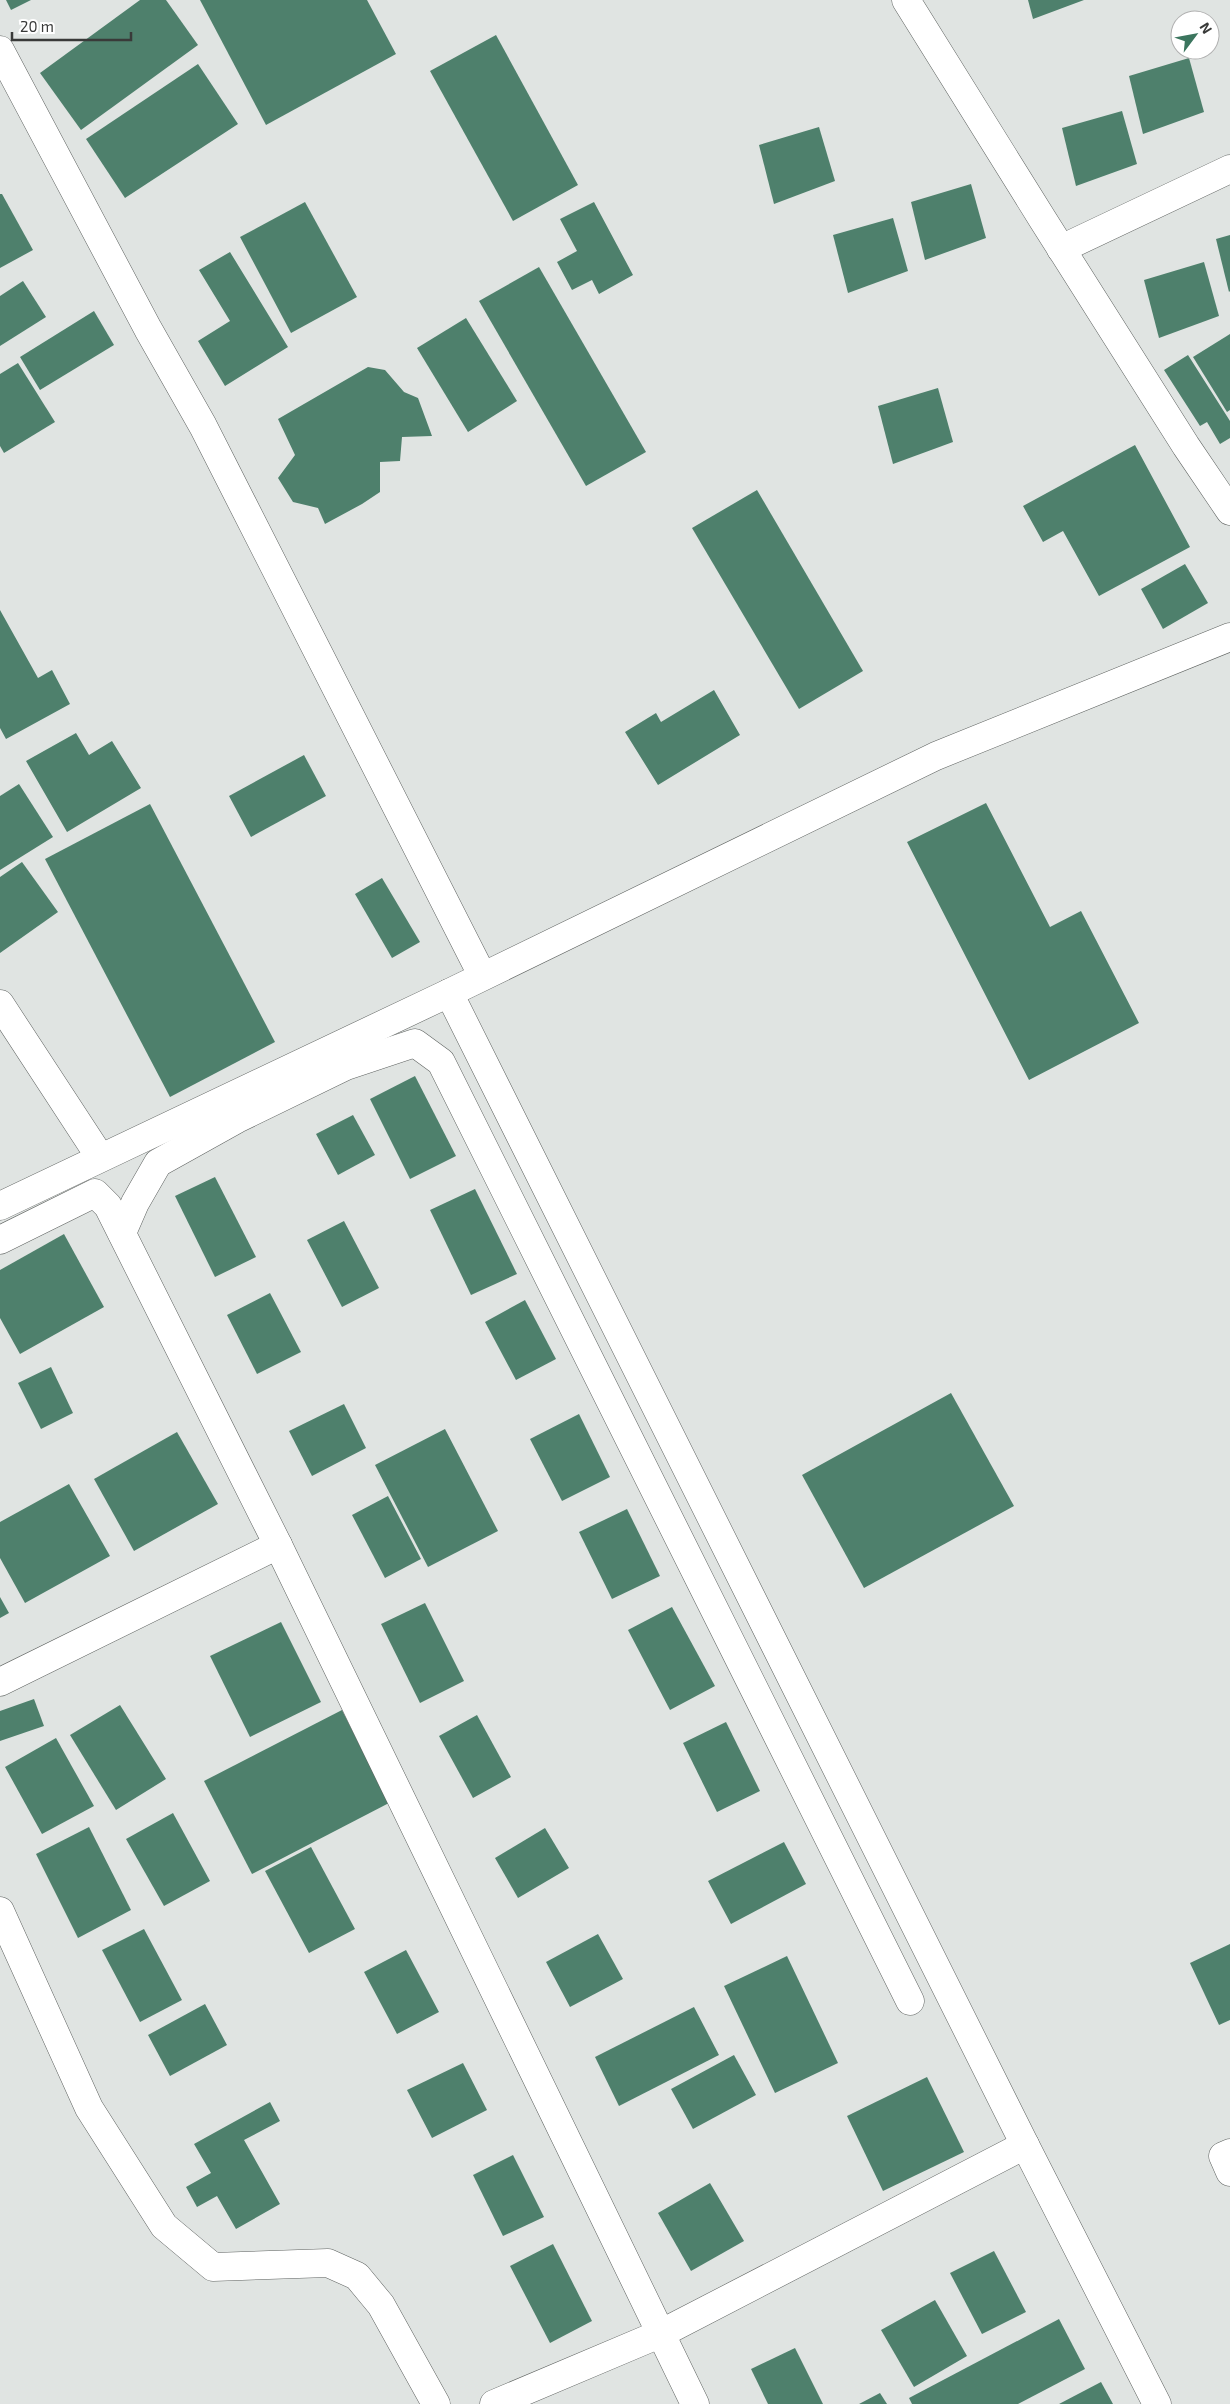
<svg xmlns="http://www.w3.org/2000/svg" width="1230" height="2404" font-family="'Exo 2',sans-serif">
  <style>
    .building { fill: #4e806c }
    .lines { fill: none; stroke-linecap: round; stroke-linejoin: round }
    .minor-casing { stroke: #5f6361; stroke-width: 29 }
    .minor { stroke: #fff; stroke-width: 28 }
  </style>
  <rect width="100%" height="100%" fill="#e0e4e2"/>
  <!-- building -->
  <g class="building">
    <polygon points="6,0 31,0 11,10"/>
    <polygon points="140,0 166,0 198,45 81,130 40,73"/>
    <polygon points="200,0 367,0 396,54 266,125"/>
    <polygon points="1028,0 1084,0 1033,19"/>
    <polygon points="496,35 578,185 513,221 430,71"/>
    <polygon points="1189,58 1204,112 1143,134 1129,76"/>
    <polygon points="198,64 238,124 125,198 86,139"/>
    <polygon points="1122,111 1137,164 1076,186 1062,128"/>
    <polygon points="819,127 835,181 774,204 759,145"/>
    <polygon points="971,184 986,238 925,260 911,202"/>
    <polygon points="0,194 2,194 33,250 0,268"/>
    <polygon points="305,202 357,297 291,333 240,237"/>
    <polygon points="594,202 633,275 599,294 592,280 572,290 557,262 577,251 560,219"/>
    <polygon points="893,218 908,271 848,293 833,235"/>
    <polygon points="1230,235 1230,291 1229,292 1216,239"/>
    <polygon points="230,252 288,347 225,386 198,341 230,321 199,270"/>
    <polygon points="1204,262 1219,316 1159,338 1144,280"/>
    <polygon points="539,267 646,452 586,486 479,301"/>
    <polygon points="23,281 46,317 0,346 0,296"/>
    <polygon points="94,311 114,345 40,390 20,357"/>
    <polygon points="466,318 517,401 468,432 417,348"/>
    <polygon points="1230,334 1230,410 1227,412 1193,357"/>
    <polygon points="1188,355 1230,421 1230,438 1220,444 1207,422 1200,426 1164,370"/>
    <polygon points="18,363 55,422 4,453 0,446 0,374"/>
    <polygon points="368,367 385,370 404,392 418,398 432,436 402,437 400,461 380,462 380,492 362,504 325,524 318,508 293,502 278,478 295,455 278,419"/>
    <polygon points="938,388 953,442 893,464 878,406"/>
    <polygon points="1135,445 1190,547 1099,596 1063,531 1043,542 1023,506"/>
    <polygon points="757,490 863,671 799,709 692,528"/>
    <polygon points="1185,564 1208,603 1163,629 1141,589"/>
    <polygon points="0,610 38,678 52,670 70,704 6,739 0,728"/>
    <polygon points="714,690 740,735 658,785 625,732 656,713 661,722"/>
    <polygon points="76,733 89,755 112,741 141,788 67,832 26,761"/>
    <polygon points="304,755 326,796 251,837 229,796"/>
    <polygon points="19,784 53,837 0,870 0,796"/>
    <polygon points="986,803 1050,927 1081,911 1139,1023 1029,1080 907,842"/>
    <polygon points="150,804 275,1042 170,1097 45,859"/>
    <polygon points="22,862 58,912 0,953 0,877"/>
    <polygon points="382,878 420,942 392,958 355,894"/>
    <polygon points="415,1076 456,1156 410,1179 370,1099"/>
    <polygon points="353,1115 375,1155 338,1175 316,1134"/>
    <polygon points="215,1177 256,1257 215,1277 175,1196"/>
    <polygon points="475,1189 517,1274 471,1295 430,1210"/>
    <polygon points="344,1221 379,1288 342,1307 307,1240"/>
    <polygon points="64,1234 104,1307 20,1354 0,1318 0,1270"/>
    <polygon points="270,1293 301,1352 257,1374 227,1315"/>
    <polygon points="525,1300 556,1359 516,1380 485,1322"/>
    <polygon points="51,1367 73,1413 41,1429 18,1383"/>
    <polygon points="951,1393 1014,1506 864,1588 802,1475"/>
    <polygon points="344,1404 366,1448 312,1476 289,1431"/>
    <polygon points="579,1414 610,1477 562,1501 530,1439"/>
    <polygon points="445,1429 498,1531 428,1567 375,1465"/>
    <polygon points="177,1432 218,1504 134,1551 94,1479"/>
    <polygon points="69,1484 110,1556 25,1603 0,1558 0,1522"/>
    <polygon points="388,1496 421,1559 385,1578 352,1515"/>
    <polygon points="627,1509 660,1576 612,1599 579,1532"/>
    <polygon points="0,1597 9,1613 0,1618"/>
    <polygon points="425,1603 464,1681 420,1703 381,1624"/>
    <polygon points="672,1607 715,1686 670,1710 628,1630"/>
    <polygon points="281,1622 321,1702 250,1737 210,1656"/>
    <polygon points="34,1699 44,1726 0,1741 0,1711"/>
    <polygon points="120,1705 166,1779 116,1810 70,1735"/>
    <polygon points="342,1710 389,1803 252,1874 204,1781"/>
    <polygon points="477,1715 511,1777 473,1798 439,1736"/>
    <polygon points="726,1722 760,1791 717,1812 683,1743"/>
    <polygon points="56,1738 94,1806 42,1834 5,1767"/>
    <polygon points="173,1813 210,1881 164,1906 126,1839"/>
    <polygon points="89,1827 131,1910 78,1938 36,1854"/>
    <polygon points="545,1828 569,1868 518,1898 495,1858"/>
    <polygon points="784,1842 806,1884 731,1924 708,1881"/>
    <polygon points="311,1847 355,1929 309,1953 265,1871"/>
    <polygon points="144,1929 182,2000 140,2022 102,1950"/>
    <polygon points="598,1934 623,1979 570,2007 546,1962"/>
    <polygon points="1230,1944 1230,2020 1219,2025 1190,1963"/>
    <polygon points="406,1950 439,2012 397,2034 364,1972"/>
    <polygon points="787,1956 838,2063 775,2093 724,1986"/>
    <polygon points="205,2004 227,2045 170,2076 148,2035"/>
    <polygon points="694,2007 719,2055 619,2106 595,2057"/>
    <polygon points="734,2055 756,2095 693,2129 671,2089"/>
    <polygon points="463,2063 487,2110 432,2138 407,2090"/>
    <polygon points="927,2077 964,2152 883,2191 847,2116"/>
    <polygon points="270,2102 280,2121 244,2140 280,2204 236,2229 217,2196 197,2207 186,2187 211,2173 194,2144"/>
    <polygon points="513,2155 544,2217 503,2236 473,2175"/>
    <polygon points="710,2183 744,2241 691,2271 658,2213"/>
    <polygon points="553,2244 592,2321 550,2343 510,2266"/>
    <polygon points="994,2251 1026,2312 982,2334 950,2273"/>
    <polygon points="935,2300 967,2356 914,2387 881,2330"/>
    <polygon points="1059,2319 1085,2369 1018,2404 912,2404 909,2398"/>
    <polygon points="795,2348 823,2404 768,2404 751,2369"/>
    <polygon points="1101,2382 1113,2404 1059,2404"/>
    <polygon points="880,2393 887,2404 859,2404"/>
  </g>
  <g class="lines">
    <defs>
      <g id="minor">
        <polyline points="906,0 1043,220 1186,446 1230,511"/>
        <polyline points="0,50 148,329 203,426 482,975"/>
        <polyline points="1061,249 1230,169"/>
        <polyline points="449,993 1025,2145 1157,2404"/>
        <polyline points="0,1004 100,1157"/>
        <polyline points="0,1206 449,993 936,756 1230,637"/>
        <polyline points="122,1233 135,1203 158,1163 237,1119 346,1066 415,1043 441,1062 910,2001"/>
        <polyline points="0,1240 95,1193 108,1206 278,1545 695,2404"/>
        <polyline points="0,1682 278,1545"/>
        <polyline points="0,1911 89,2108 164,2226 213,2267 328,2263 357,2276 381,2305 436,2404"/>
        <polyline points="1230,2153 1223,2156 1230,2172"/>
        <polyline points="494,2404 662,2333 1025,2145"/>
      </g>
    </defs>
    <!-- minor casing -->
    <use href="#minor" class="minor-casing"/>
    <!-- minor -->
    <use href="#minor" class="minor"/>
  </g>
  <!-- north arrow -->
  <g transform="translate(1195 35) rotate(58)"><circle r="24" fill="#ffffff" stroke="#b0b0b0"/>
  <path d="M0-4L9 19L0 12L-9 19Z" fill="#3b755e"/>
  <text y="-8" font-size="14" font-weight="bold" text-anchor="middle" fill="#393a39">N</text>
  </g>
  <!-- scale -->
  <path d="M12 32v8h119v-8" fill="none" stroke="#393a39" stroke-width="2.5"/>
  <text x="20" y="32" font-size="15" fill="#393a39" stroke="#ffffff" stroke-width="4" paint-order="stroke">20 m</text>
</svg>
